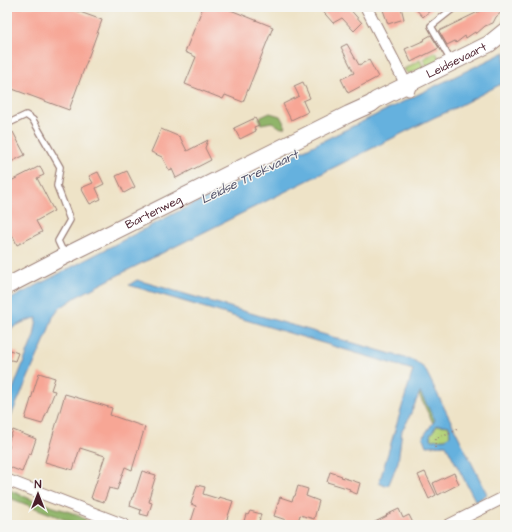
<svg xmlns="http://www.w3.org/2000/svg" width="512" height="532" font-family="'Architects Daughter',sans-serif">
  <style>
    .green { fill: #b5d37a; stroke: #807952 }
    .forest { fill: #90b56a; stroke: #6d6a4a }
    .water { fill: #65b1de; stroke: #586884; fill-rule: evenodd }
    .building { fill: #f7a695 }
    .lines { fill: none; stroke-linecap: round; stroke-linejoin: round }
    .lane-casing { stroke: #9c8179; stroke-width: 8 }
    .street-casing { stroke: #9c8179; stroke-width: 13 }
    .secondary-casing { stroke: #9c8179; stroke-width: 18 }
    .path { stroke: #9c8179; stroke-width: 2; stroke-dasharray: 1 3; stroke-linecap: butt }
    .lane { stroke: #fff; stroke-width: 5.5 }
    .street { stroke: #fff; stroke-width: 11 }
    .secondary { stroke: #fff; stroke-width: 16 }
    .labels { text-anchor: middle; stroke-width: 3; stroke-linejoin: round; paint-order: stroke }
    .street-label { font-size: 12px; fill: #4a1f2b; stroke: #f6f6f2 }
    .water-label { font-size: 13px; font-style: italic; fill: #53526a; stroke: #f6f6f2 }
  </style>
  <rect width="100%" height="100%" fill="#f6f6f2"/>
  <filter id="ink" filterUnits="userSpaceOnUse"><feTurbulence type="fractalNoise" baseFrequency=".025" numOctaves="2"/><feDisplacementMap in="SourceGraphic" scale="8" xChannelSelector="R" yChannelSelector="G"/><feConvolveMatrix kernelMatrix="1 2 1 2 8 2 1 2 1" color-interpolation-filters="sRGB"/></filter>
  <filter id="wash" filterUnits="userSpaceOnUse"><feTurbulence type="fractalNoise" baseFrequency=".012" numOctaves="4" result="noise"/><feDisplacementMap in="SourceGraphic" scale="16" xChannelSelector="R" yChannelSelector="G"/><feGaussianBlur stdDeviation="0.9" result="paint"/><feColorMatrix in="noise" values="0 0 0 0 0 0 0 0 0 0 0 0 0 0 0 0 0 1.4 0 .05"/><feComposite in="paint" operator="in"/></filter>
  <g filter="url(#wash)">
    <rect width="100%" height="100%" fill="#eee3c7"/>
    <!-- green -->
    <g class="green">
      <polygon points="436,52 440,60 427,66 423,59"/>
      <polygon points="420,60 424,68 408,74 404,69"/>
      <polygon points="437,425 449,426 450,435 446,439 432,440 430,435"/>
    </g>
    <!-- forest -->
    <g class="forest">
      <polygon points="270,113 280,116 286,127 281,128 272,122 261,124 259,118"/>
      <polygon points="420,391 435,420 433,423 419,395"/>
      <polygon points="7,489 35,501 76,514 89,522 99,525 79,525 7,497"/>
    </g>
    <!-- water -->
    <g class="water">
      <path d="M505 52V82L447 112 435 117 128 270 76 297 60 308 53 317 46 337 7 425V404L34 336 37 318C27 319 16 326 7 331V301L175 213Z"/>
      <path d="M137 280 415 361 425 369 487 494 476 502 446 445 426 446 423 438 425 434 435 420 420 392 407 422 402 430 398 462 389 484 385 486 379 483 413 370 129 285ZM437 425H443L449 426 450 435 446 439 432 440 430 435Z"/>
    </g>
    <g id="blocks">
      <!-- building -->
      <g class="building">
        <polygon points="7,7 66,7 102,20 69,110 7,87"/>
        <polygon points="203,7 223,7 273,27 243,102 225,95 223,99 185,84 196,57 185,52"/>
        <polygon points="319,7 348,7 362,23 354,31 342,18 333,23"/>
        <polygon points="382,7 401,7 404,19 388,24"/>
        <polygon points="414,7 434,7 423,17"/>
        <polygon points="484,7 505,7 505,9 496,17 493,23 485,26 476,34 475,32 466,38 465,36 456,43 455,41 447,45 439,31 482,10"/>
        <polygon points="431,35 439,48 411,62 405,49 425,40 424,39"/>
        <polygon points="347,44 359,65 369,60 378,77 348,93 341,79 354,73 341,47"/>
        <polygon points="303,82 310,98 303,101 308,112 291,120 283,104 299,96 294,86"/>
        <polygon points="255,118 259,125 254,127 256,131 240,139 234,128"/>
        <polygon points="161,129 180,137 187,151 208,140 205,148 211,160 176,178 172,169 169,170 162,157 151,152"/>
        <polygon points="13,132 25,155 7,164 7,135"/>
        <polygon points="40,166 44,175 37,178 54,211 36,221 42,232 17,245 13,236 10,238 7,232 7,183"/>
        <polygon points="127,171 135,187 124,193 116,176"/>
        <polygon points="98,172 104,184 96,188 101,199 90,204 81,188 93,183 89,176"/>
        <polygon points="7,349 18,353 15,361 7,359"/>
        <polygon points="39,373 55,378 51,390 55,391 42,424 25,419"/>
        <polygon points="65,394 112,408 110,415 145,427 132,470 125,467 117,490 109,488 104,502 91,498 105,456 80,448 73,470 45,462"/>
        <polygon points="13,430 36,439 31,454 29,453 22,472 7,466 7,452 10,446 7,445"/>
        <polygon points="142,471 156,475 149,498 150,498 149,502 152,503 148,516 140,514 141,510 130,506 132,497 133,497 134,493 135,493"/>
        <polygon points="330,472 342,476 341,477 360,483 357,494 349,491 350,489 327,482"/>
        <polygon points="425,472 436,495 429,499 418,475"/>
        <polygon points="454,473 459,484 438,495 433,483"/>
        <polygon points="197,485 205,487 203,494 219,499 219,497 233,501 225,525 190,525 196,506 191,504"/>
        <polygon points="298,486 308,489 306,496 319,501 314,519 300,515 297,525 285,525 286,520 274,516 280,497 292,501 294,496 295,496"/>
        <polygon points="399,509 403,518 409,515 413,523 409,525 369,525 387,516 386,515"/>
        <polygon points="250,511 261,514 258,525 243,525 246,514 248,515"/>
      </g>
    </g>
  </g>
  <g filter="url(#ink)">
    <use href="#blocks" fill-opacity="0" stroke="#9c8179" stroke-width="1"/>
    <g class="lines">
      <defs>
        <g id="lane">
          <polyline points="451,61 431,26 455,7"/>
          <polyline points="7,124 26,115 33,120 60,167 57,186 70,220 58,241 64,254"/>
        </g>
        <g id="street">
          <polyline points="366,7 409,90"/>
          <polyline points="7,480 124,525"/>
          <polyline points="449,525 505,497"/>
        </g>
        <g id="secondary">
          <path id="s1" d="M7 286 65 256 349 114 371 104 376 100 471 53 489 44 505 31"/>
        </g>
      </defs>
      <!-- lane casing -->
      <use href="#lane" class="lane-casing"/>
      <!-- street casing -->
      <use href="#street" class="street-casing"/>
      <!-- secondary casing -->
      <use href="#secondary" class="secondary-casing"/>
      <!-- path -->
      <polyline class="path" points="435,448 436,438 449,434 457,429"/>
      <!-- lane -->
      <use href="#lane" class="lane"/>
      <!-- street -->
      <use href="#street" class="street"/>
      <!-- secondary -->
      <use href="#secondary" class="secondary"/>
    </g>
  </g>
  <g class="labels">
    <!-- street labels -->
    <g class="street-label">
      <text dy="4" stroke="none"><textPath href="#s1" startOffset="503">Leidsevaart</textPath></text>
      <text dy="4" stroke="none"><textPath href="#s1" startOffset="164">Bartenweg</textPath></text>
    </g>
    <!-- water labels -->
    <g class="water-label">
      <text transform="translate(249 176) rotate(-26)" y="5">Leidse Trekvaart</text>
    </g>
  </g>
  <!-- margin -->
  <rect width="512" height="532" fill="none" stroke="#f6f6f2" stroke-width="24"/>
  <!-- north arrow -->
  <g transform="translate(38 494)" stroke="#f6f6f2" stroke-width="3" paint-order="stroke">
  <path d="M0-3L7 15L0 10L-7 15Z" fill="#4a1f2b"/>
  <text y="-6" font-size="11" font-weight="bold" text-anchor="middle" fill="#4a1f2b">N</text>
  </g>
</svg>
